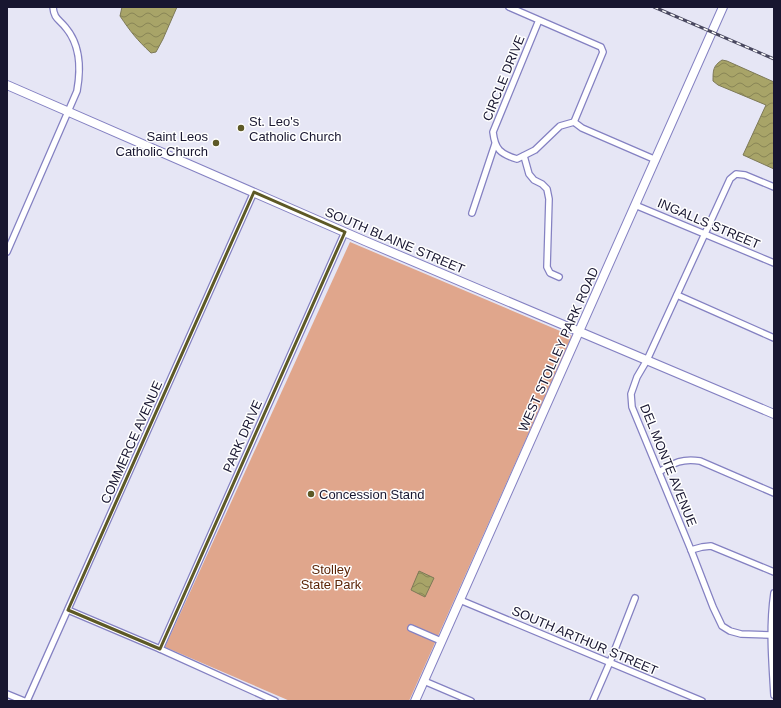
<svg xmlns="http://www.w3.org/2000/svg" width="781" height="708" font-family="Arial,sans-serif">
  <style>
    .green { fill: #e0a68c }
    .water { fill: url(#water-waves); stroke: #7d7957 }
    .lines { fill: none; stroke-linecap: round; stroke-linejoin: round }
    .street-casing { stroke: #8481c2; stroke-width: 8 }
    .secondary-casing { stroke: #8481c2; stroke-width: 10 }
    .street { stroke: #fff; stroke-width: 5.5 }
    .secondary { stroke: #fff; stroke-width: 8 }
    .rail-casing { stroke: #49485f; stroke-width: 3 }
    .rail { stroke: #fff; stroke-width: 1.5; stroke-dasharray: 4.5; stroke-linecap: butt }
    .marked { fill: none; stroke: #5d5926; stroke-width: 3; stroke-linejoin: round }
    .poi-dot { fill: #5d5926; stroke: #fff; stroke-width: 1.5 }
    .labels { text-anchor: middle; stroke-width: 3; stroke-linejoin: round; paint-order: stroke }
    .street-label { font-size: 13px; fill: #181630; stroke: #fff }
    .poi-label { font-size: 13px; fill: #181630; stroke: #fff; text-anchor: start }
    .park-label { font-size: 13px; fill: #5b2507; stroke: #fff }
  </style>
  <defs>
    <pattern id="water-waves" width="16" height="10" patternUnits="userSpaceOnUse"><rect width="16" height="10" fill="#a8a468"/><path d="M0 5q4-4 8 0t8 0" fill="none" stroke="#888556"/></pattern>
  </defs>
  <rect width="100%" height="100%" fill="#e6e6f5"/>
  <!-- green -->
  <polygon class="green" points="350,242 572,336 409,701 290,701 165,647"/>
  <!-- water -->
  <g class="water">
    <path d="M122 7H177L163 39 156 52 151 53C137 40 130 31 120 16Z"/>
    <path d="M722 60 727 61 774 82V169L743 155 766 105 718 85 713 81C713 70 713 66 722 60Z"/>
    <polygon points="419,571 434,578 425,597 411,590"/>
  </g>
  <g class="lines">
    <defs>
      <g id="street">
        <path d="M509 7 601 47 603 52 574 122 560 126 535 150 517 159C500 154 495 149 493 132L539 20"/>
        <polyline points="574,122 582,128 656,160"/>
        <polyline points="524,156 529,174 534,180 542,184 547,189 549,199 547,267 550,273 559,277"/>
        <polyline points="635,205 774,263"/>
        <polyline points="472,213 495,144"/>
        <path d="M7 252 77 91C81 69 81 46 66 28 59 19 54 19 53 7"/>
        <polyline points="677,295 774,338"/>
        <path d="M659 472C674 463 682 458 700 461L774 493"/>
        <polyline points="691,550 702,547 711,546 774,572"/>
        <path d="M774 593C769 627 772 661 774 695"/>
        <polyline points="460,600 702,701"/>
        <polyline points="68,610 160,649 275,701"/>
        <polyline points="411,628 441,641"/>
        <polyline points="771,635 741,634 730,631 722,626 713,607 691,550 632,407 631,394 637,377 647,360 730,179 736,174 745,175 774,187"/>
        <polyline points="160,649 345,232"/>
        <polyline points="424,681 471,701"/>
        <polyline points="7,694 24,701"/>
        <polyline points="27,701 254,192"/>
        <polyline points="593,701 610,662 635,598"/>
      </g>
      <g id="secondary">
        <polyline points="7,85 365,241 774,414"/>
        <polyline points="415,701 723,7"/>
      </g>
    </defs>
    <!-- street casing -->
    <use href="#street" class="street-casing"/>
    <!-- secondary casing -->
    <use href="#secondary" class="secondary-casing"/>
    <!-- street -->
    <use href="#street" class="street"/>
    <!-- secondary -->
    <use href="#secondary" class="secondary"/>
    <defs>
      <polyline id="rail" points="654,7 774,59"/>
    </defs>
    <!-- rail casing -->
    <use href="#rail" class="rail-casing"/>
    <!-- rail -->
    <use href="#rail" class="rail"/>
  </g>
  <!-- marked area -->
  <path class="marked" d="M254 192 345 232 160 649 68 610Z"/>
  <!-- markers -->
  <g class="poi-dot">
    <circle cx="241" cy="128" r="4"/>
    <circle cx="216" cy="143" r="4"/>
    <circle cx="311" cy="494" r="4"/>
  </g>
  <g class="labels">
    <!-- street labels -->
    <g class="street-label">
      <text transform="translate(503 78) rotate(-68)" y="5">CIRCLE DRIVE</text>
      <text transform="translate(709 223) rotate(23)" y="5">INGALLS STREET</text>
      <text transform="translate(395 240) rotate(23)" y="5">SOUTH BLAINE STREET</text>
      <text transform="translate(558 349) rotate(-66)" y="5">WEST STOLLEY PARK ROAD</text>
      <text transform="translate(242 436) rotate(-66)" y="5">PARK DRIVE</text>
      <text transform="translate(131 442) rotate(-66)" y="5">COMMERCE AVENUE</text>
      <text transform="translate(669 465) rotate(68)" y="5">DEL MONTE AVENUE</text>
      <text transform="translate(585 640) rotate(23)" y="5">SOUTH ARTHUR STREET</text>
    </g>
    <!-- poi labels -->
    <g class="poi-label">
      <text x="249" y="126">St. Leo's<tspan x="249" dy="15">Catholic Church</tspan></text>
      <text x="208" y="141" text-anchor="end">Saint Leos<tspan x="208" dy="15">Catholic Church</tspan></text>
      <text x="319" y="499">Concession Stand</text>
    </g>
    <!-- park labels -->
    <g class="park-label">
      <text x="331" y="574">Stolley<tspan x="331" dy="15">State Park</tspan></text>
    </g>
  </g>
  <!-- border -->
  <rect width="781" height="708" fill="none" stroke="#181630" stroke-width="16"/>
</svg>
